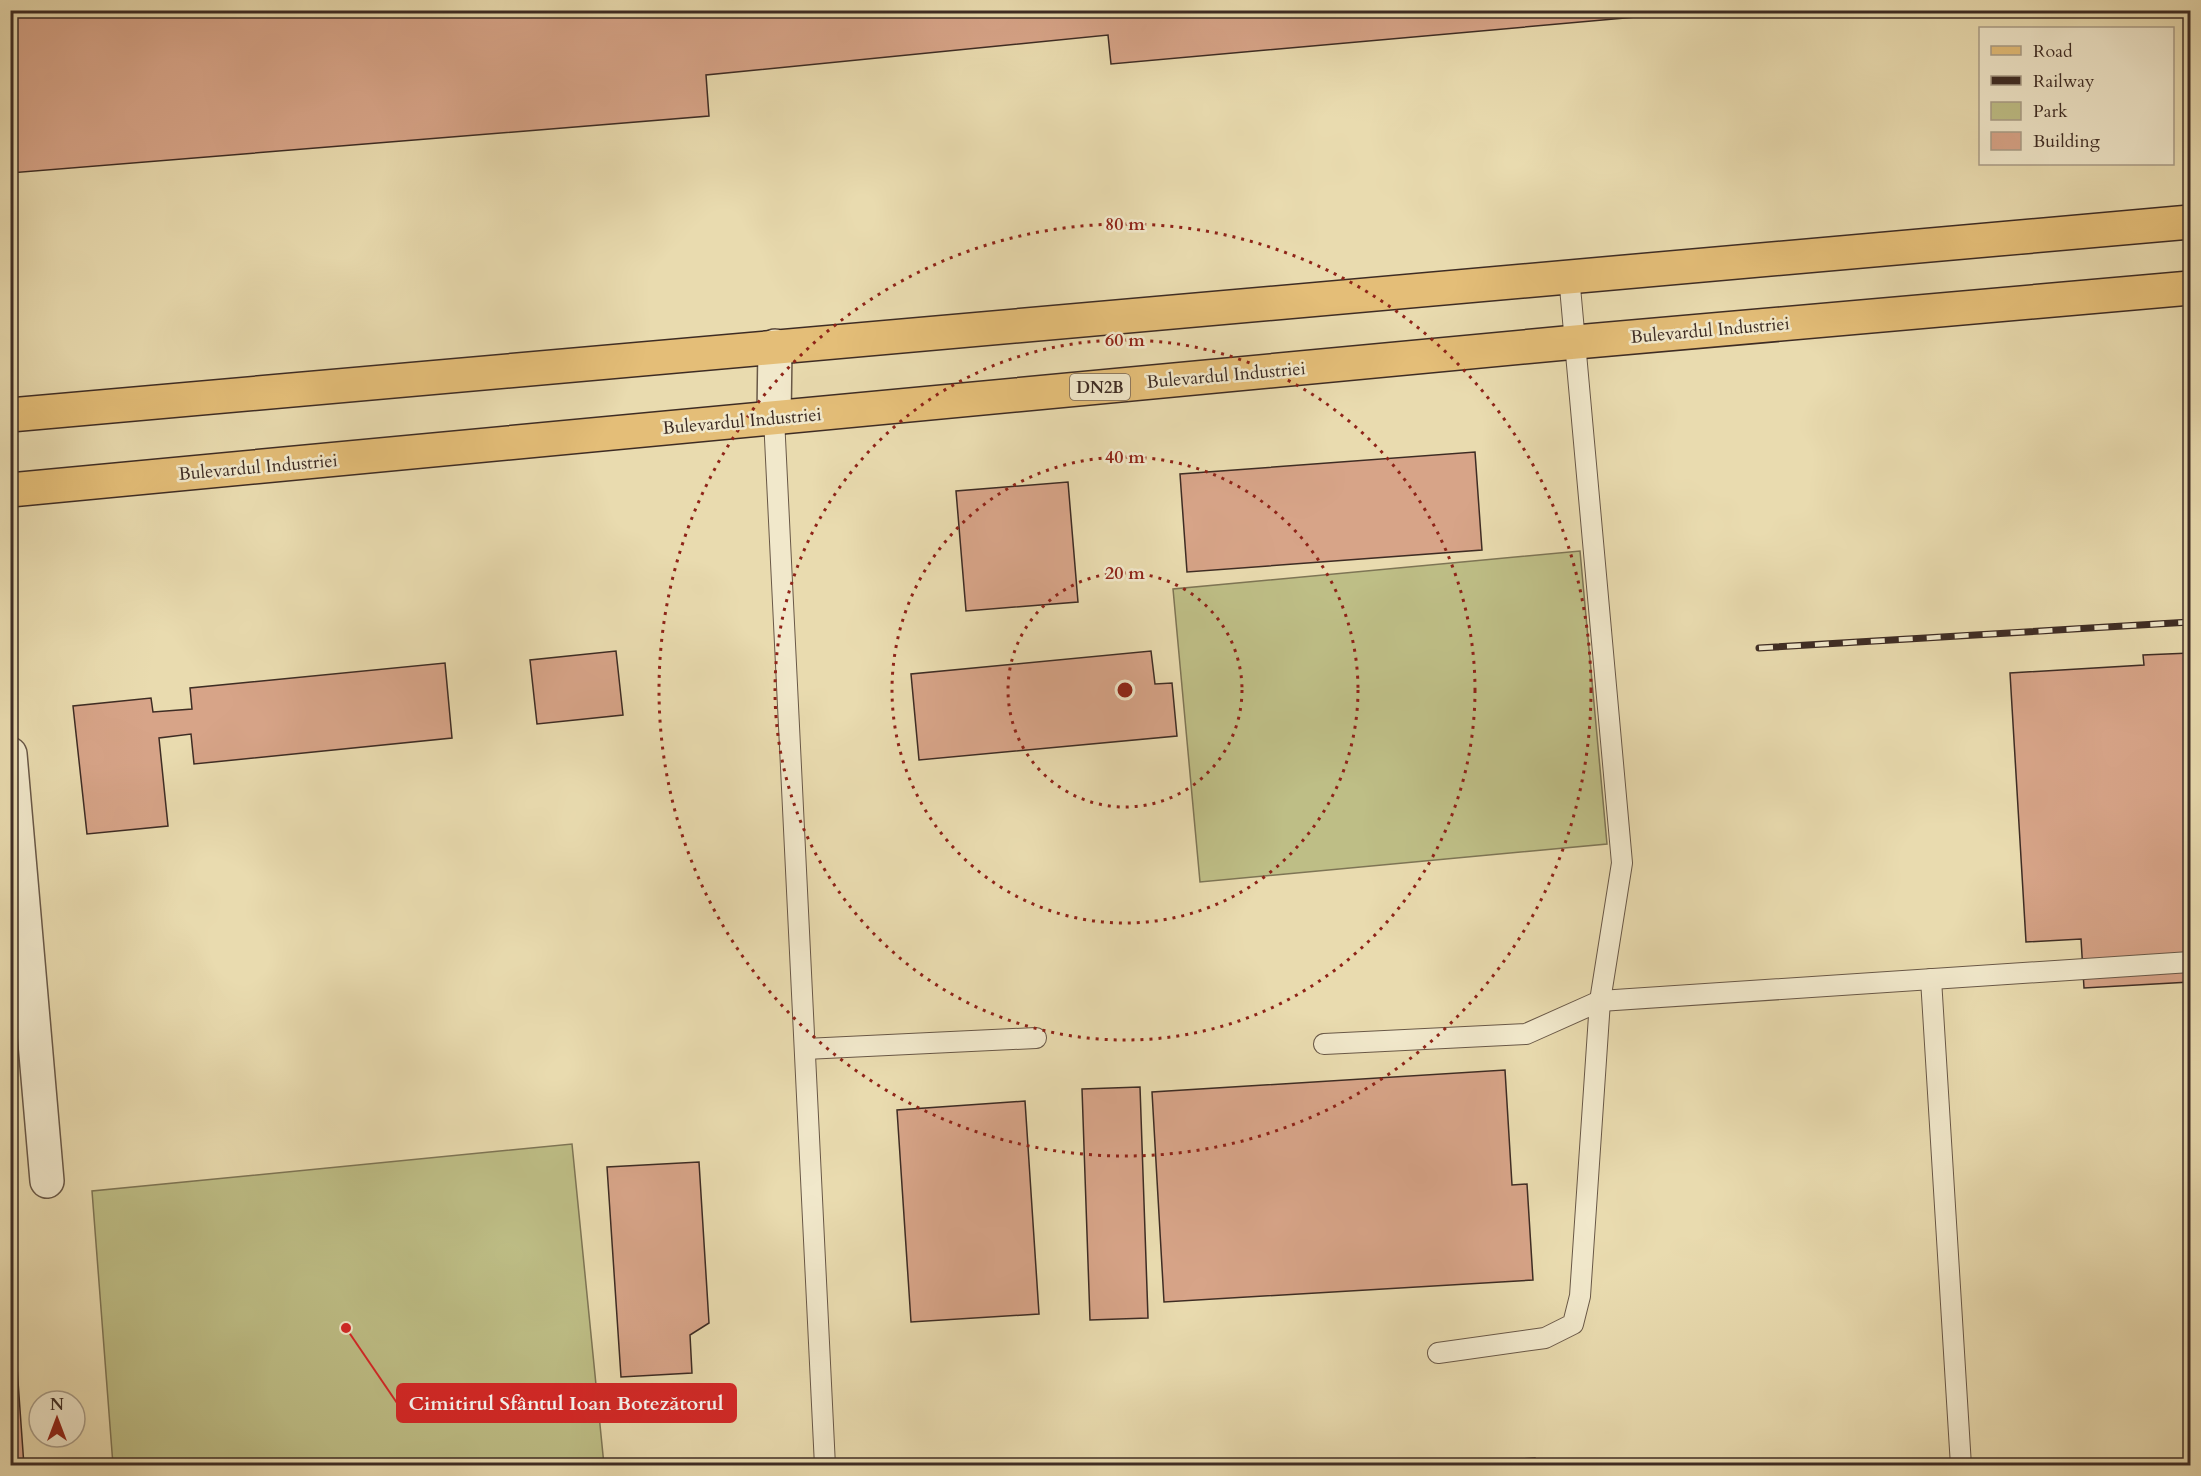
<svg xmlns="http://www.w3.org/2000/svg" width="2201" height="1476" font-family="Cardo,serif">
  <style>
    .green { fill: #bebe86; stroke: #7e7555; stroke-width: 1.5 }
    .building { fill: #d7a488; stroke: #3e2c24; stroke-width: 1.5 }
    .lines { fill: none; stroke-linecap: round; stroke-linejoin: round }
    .service-casing { stroke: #695847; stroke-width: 22 }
    .minor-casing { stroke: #695847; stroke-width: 36 }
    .primary-casing { stroke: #3e2c24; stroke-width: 36 }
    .service { stroke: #f1e8cb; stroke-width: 20 }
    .minor { stroke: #f1e8cb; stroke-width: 33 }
    .primary { stroke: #e4be78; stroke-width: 33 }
    .rail-casing { stroke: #3e2c24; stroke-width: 7 }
    .rail { stroke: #f1e8cb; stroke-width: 4.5; stroke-dasharray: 14; stroke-linecap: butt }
    .ring { fill: none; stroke: #8f2418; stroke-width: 3; stroke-dasharray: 3 6 }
    .labels { text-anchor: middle; stroke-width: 5; stroke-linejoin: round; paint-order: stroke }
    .shield { fill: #f1e8cb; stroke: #746456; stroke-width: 1.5 }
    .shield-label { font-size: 16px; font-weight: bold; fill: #3e2c24 }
    .street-label { font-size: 18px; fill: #3e2c24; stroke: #f1e8cb }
    .centre { fill: #8f2418; stroke: #f1e8cb; stroke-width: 3 }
    .ring-label { font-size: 18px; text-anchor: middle; font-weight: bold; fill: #8f2418; stroke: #f1e8cb; stroke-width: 5; stroke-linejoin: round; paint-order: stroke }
    .leader { fill: none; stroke: #d62828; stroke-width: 2 }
    .callout-dot { fill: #d62828; stroke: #f1e8cb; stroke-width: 2 }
    .callout { fill: #d62828; stroke: #d62828; stroke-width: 2 }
    .callout-label { font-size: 20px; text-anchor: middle; font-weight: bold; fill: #fff }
  </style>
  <rect width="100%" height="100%" fill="#e9dbaf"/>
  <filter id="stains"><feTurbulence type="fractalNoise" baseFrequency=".00333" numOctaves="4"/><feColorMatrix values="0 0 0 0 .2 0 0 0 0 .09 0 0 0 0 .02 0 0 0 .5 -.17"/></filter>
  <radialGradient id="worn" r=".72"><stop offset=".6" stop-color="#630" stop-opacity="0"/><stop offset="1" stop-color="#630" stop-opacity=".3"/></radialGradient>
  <!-- green -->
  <g class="green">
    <polygon points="1580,551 1607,844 1200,882 1173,589"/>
    <polygon points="572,1144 604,1465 113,1465 92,1191"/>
  </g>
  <!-- building -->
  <g class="building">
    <polygon points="10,10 1715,10 1111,64 1108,35 706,75 709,116 10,173"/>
    <polygon points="1475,452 1482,550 1187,572 1180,474"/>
    <polygon points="1068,482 1078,602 966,611 956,491"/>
    <polygon points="616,651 623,715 537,724 530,660"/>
    <polygon points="1151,651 1155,684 1172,683 1177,736 919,760 911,674"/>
    <polygon points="2190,653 2190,982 2084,988 2081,939 2026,942 2010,673 2144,665 2143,655"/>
    <polygon points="445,663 452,738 194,764 191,734 159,738 168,826 87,834 73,706 151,698 153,712 192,709 190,688"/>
    <polygon points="1505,1070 1512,1185 1527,1184 1533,1280 1164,1302 1152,1092"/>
    <polygon points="1140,1087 1148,1318 1090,1320 1082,1089"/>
    <polygon points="1025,1101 1039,1314 911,1322 897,1110"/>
    <polygon points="699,1162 709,1323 690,1335 692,1373 621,1377 607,1167"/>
    <polygon points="10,1297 12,1297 24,1466 10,1466"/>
    <polygon points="1535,1458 1536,1466 1426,1466"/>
  </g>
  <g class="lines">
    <defs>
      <g id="service">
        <polyline points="774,418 825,1466"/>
        <polyline points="1931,979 1961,1466"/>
        <polyline points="1324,1044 1526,1034 1600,1001 2190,962"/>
        <polyline points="805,1049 1036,1038"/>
        <polyline points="1438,1353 1545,1338 1573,1324 1580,1296 1600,1001 1622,863 1569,276"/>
      </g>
      <g id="minor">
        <polyline points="774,418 775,346"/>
        <polyline points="10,754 47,1181"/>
      </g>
      <g id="primary">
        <polyline points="10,415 2190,222"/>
        <polyline points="10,490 1576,342 2190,288"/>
      </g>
    </defs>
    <!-- service casing -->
    <use href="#service" class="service-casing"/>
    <!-- minor casing -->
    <use href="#minor" class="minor-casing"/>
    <!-- primary casing -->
    <use href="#primary" class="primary-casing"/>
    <!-- service -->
    <use href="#service" class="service"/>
    <!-- minor -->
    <use href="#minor" class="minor"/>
    <!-- primary -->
    <use href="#primary" class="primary"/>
    <defs>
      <polyline id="rail" points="1759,648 2190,622"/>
    </defs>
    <!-- rail casing -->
    <use href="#rail" class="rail-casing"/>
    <!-- rail -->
    <use href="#rail" class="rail"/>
  </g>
  <!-- distance rings -->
  <g class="ring">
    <circle cx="1125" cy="690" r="117"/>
    <circle cx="1125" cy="690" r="233"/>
    <circle cx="1125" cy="690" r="350"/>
    <circle cx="1125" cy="690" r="466"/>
  </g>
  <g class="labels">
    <!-- shield labels -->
    <rect class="shield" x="1070" y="374" width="60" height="26" rx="4.5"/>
    <g class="shield-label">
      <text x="1100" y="393">DN2B</text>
    </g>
    <!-- street labels -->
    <g class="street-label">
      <text transform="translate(1710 330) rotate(-5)" y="6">Bulevardul Industriei</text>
      <text transform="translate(1226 375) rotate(-5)" y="6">Bulevardul Industriei</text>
      <text transform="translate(742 421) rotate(-5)" y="6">Bulevardul Industriei</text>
      <text transform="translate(258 467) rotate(-5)" y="6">Bulevardul Industriei</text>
    </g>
  </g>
  <circle cx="1125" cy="690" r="9" class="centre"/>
  <g class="ring-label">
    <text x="1125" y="230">80 m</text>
    <text x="1125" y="346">60 m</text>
    <text x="1125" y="463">40 m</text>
    <text x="1125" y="579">20 m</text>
  </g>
  <!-- callouts -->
  <path class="leader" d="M346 1328L397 1403"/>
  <circle class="callout-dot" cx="346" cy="1328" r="6"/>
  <rect class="callout" x="397" y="1384" width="339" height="38" rx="6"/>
  <g class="callout-label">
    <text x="566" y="1410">Cimitirul Sfântul Ioan Botezătorul</text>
  </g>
  <!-- margin -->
  <rect width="2201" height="1476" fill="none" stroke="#e9dbaf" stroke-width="36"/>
  <rect x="12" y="12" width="2177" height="1452" fill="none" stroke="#3e2c24" stroke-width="3"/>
  <rect x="18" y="18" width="2165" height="1440" fill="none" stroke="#3e2c24" stroke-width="1.5"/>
  <!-- legend -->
  <rect x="1979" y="27" width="195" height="138" fill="#f1e8cb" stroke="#a99d88" stroke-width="1.5"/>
  <rect x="1991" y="46" width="30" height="9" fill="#e4be78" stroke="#a99d88" stroke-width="1.5"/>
  <text x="2033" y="57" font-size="18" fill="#3e2c24">Road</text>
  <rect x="1991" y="76" width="30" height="9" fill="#3e2c24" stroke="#a99d88" stroke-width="1.5"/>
  <text x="2033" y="87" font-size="18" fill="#3e2c24">Railway</text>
  <rect x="1991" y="102" width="30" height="18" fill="#bebe86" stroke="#a99d88" stroke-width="1.5"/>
  <text x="2033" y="117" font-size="18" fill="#3e2c24">Park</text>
  <rect x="1991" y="132" width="30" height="18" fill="#d7a488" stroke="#a99d88" stroke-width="1.5"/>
  <text x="2033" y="147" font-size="18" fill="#3e2c24">Building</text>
  <!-- north arrow -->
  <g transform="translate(57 1419)"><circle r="28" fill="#f1e8cb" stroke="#a99d88" stroke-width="1.5"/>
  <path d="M0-4.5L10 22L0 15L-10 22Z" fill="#8f2418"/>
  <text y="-9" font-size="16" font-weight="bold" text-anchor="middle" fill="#3e2c24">N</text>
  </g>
  <rect width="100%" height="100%" filter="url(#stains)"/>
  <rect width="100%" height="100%" fill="url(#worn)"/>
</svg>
